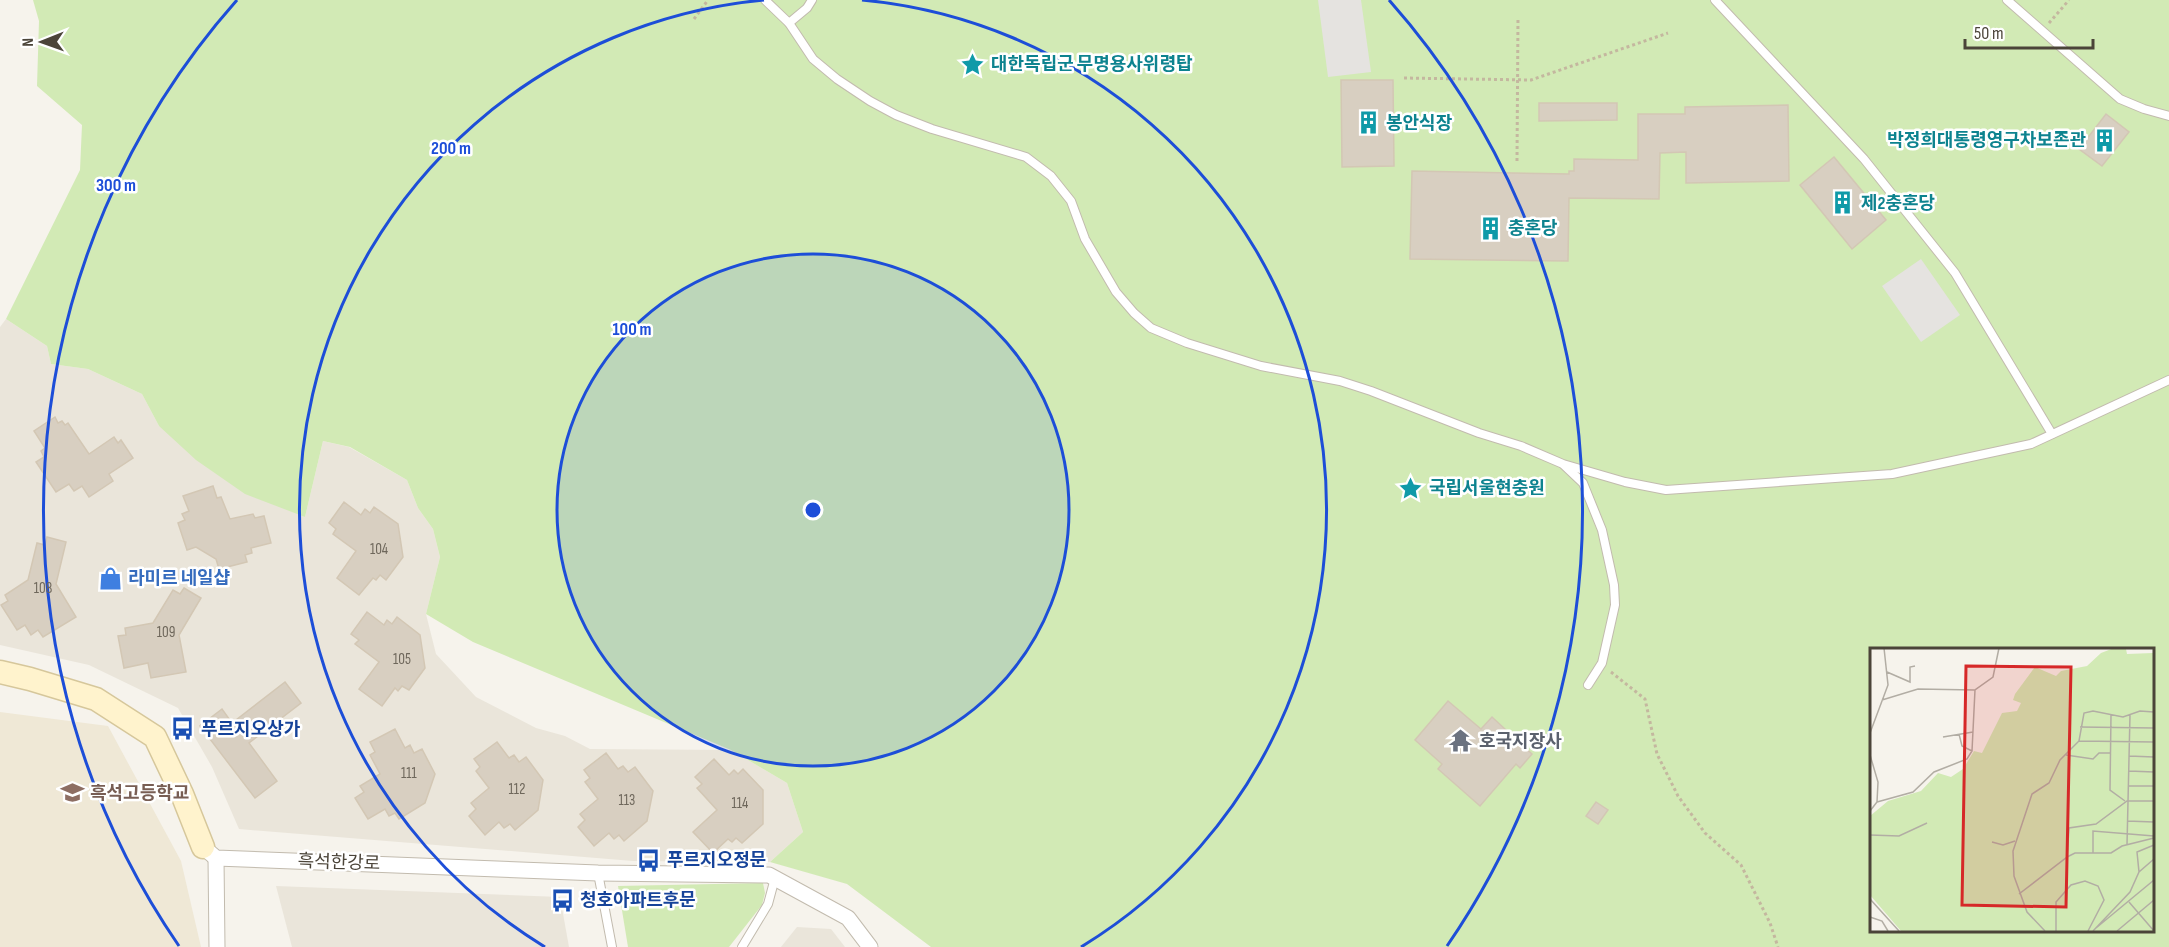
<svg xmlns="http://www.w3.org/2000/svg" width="2169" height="947" font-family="'Sofia Sans Condensed','Noto Sans KR',sans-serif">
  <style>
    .residential { fill: #eae5da }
    .education { fill: #efe8d6 }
    .green { fill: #d2eab5; fill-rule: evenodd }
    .parking { fill: #e5e3e0 }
    .building { fill: #d8cfc1; stroke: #d3c7b4; stroke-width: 1.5 }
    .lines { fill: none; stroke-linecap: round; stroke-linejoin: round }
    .lane-casing { stroke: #c2bbae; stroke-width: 10 }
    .street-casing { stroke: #c2bbae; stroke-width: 17 }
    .secondary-casing { stroke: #d6c79b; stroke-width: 25 }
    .path { stroke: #c4b79f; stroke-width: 3; stroke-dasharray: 3 3; stroke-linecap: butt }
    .lane { stroke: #fff; stroke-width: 8 }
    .street { stroke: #fff; stroke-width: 15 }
    .secondary { stroke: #fff3cd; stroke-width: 22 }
    .ring { fill: none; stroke: #1d4ed8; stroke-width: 3 }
    .labels { text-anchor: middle; stroke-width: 5; stroke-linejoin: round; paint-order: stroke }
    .number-label { font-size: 15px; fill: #6e675b }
    .culture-label { font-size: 18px; font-weight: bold; fill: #0d838f; stroke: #fff; text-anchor: start }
    .shop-label { font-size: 18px; font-weight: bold; fill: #366cbe; stroke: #fff; text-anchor: start }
    .transit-label { font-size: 18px; font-weight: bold; fill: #164399; stroke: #fff; text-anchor: start }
    .worship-label { font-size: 18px; font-weight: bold; fill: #5b616d; stroke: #fff; text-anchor: start }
    .education-label { font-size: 18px; font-weight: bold; fill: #785e54; stroke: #fff; text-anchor: start }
    .street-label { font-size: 18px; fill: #4b4439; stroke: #fff }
    .inset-road { fill: none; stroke: #b2ada4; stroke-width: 1.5 }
    .view { fill: #d62828; fill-opacity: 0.15; stroke: #d62828; stroke-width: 3 }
    .inset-edge { fill: none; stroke: #4b4439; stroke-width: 3 }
    .centre { fill: #1d4ed8; stroke: #fff; stroke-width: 3 }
    .ring-label { font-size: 18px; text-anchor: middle; font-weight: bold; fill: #1d4ed8; stroke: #fff; stroke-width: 5; stroke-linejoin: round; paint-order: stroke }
  </style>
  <rect width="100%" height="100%" fill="#f6f3ec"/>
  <!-- residential -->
  <g class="residential">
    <polygon points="6,319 47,346 51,364 88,369 142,394 159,426 305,517 323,441 349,447 407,480 418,508 433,529 440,557 426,614 436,654 476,697 536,728 565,736 590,749 731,750 787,783 803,832 770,862 633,861 239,829 212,767 178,708 89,665 0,645 0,327"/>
    <polygon points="276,886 560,897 569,947 292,947"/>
    <polygon points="797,927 831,929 845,947 781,947"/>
  </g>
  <!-- education -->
  <polygon class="education" points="0,712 108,726 181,861 201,947 0,947"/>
  <!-- green -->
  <g class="green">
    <path d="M33 0H2169V947H931L847 884 770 862 803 832 787 783 731 750 473 642 426 614 440 557 433 529 418 508 407 480 350 447 323 441 305 517 245 494 196 460 159 426 142 394 88 369 51 364 47 346 6 319 80 170 82 125 37 86 39 21ZM1872 650H2152V930H1872Z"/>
    <polygon points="763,883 765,893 762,905 729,947 628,947 618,886"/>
  </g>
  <!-- parking -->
  <g class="parking">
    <polygon points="1318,0 1361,0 1371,72 1328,77"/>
    <polygon points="1921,259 1960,315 1921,342 1882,286"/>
  </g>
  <!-- building -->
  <g class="building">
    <polygon points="1341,80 1393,80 1394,166 1342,167"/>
    <polygon points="1539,103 1617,103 1617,120 1539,121"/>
    <polygon points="1788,105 1789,181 1686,183 1686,152 1660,153 1659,199 1569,198 1568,261 1410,259 1412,171 1569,174 1569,171 1574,171 1574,159 1638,160 1638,114 1685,114 1685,107"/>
    <polygon points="2106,114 2129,132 2102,166 2079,149"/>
    <polygon points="1834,157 1886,220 1852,249 1800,185"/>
    <polygon points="55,417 58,423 62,421 65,425 68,423 89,454 114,437 118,443 121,440 133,458 109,474 113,481 89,497 82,486 74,491 69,484 56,492 36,462 44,457 41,451 45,448 34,431"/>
    <polygon points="213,486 217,498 221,497 230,519 253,514 255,518 264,516 271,543 251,548 252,553 245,555 247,562 219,569 216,559 196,547 187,550 178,523 185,520 182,514 189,511 183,496"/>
    <polygon points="344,502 361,515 365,509 370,513 374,507 398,524 403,557 386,580 380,575 376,580 373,578 359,595 337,578 356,551 333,534 336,529 329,523"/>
    <polygon points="47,537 66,542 56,584 76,617 43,637 38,630 31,635 25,625 17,630 1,605 8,601 5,595 28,580 37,543 45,545"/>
    <polygon points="184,588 201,598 179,635 186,672 151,678 148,663 124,668 118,636 126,635 125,628 153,623 173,590 180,594"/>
    <polygon points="367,612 384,625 387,620 392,624 397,617 420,635 425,668 409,690 402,686 398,691 395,688 382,706 359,689 379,662 355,644 359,640 351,634"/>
    <polygon points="285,682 301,703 249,743 277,781 255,798 200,726 222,709 232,723"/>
    <polygon points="1448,701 1481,729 1492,717 1532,754 1520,768 1516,764 1480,806 1438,769 1442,764 1415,740"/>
    <polygon points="395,729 405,748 410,745 414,753 422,749 435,774 425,803 399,819 395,813 389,816 385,809 368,819 355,798 364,792 360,786 380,774 370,755 375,752 370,742"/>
    <polygon points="497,742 509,758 514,755 519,762 526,757 543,780 538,810 515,830 510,824 504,828 499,822 485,835 469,816 476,809 471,803 489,788 476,771 480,767 474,759"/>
    <polygon points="606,753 618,769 623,766 628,772 635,767 653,791 647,821 624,841 619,835 614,839 609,833 594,846 578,827 585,820 580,814 598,799 585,782 590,778 584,770"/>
    <polygon points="714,759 729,775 734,770 738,774 743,769 763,790 763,824 742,843 736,838 732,842 728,839 713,853 693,832 717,810 697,788 702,784 695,777"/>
    <polygon points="1596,802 1608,810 1598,824 1586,816"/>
  </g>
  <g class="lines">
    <defs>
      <g id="lane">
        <polyline points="765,0 789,23 813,59 837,79 870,101 896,115 932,129 1026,157 1051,176 1071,201 1085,239 1116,292 1134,313 1151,328 1187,343 1261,366 1340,381 1371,391 1479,433 1521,446 1563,464 1625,482 1666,490 1892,474 2031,444 2169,380"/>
        <polyline points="1715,0 1864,159 1955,273 2052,434"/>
        <polyline points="2007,0 2120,99 2144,109 2169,116"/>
        <polyline points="789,23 807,8 812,0"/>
        <polyline points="1564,465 1583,483 1602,530 1614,585 1615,605 1602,663 1588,685"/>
        <polyline points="598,873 612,947"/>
        <polyline points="742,947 768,904 775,878"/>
      </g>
      <g id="street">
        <polyline points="203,847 216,858 598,873 769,875 848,918 870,947"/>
        <polyline points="216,858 217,947"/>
      </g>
      <polyline id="secondary" points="0,672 30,679 96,699 155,737 182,794 203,847"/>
    </defs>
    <!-- lane casing -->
    <use href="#lane" class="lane-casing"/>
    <!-- street casing -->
    <use href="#street" class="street-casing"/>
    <!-- secondary casing -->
    <use href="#secondary" class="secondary-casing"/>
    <!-- path -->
    <g class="path">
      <polyline points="694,19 708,0"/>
      <polyline points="2049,23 2069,0"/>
      <polyline points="1404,78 1531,80 1668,33"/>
      <polyline points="1517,161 1518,17"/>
      <polyline points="1611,672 1645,699 1657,754 1678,796 1705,833 1741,865 1770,923 1778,947"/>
    </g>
    <!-- lane -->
    <use href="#lane" class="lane"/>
    <!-- street -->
    <use href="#street" class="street"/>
    <!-- secondary -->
    <use href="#secondary" class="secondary"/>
  </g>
  <!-- distance rings -->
  <circle cx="813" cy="510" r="256" fill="#1d4ed8" fill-opacity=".12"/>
  <g class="ring">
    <circle cx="813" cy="510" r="256"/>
    <path d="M545 947A512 512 0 0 1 764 0M862 0A512 512 0 0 1 1081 947"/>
    <path d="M179 946A769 769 0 0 1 237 0M1389 0A769 769 0 0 1 1447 946"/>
  </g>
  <!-- icons -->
  <defs>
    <symbol id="sight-bare" viewBox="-9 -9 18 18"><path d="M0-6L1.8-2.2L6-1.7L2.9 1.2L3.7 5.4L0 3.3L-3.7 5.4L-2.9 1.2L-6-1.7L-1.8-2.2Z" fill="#0f9aa8" stroke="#fff" stroke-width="2.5" paint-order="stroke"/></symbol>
    <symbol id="building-bare" viewBox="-9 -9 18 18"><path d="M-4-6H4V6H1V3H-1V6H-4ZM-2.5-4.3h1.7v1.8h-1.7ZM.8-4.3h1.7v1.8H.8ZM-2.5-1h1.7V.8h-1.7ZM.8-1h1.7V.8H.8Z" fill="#0f9aa8" stroke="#fff" stroke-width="2.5" paint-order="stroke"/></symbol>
    <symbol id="shop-bare" viewBox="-9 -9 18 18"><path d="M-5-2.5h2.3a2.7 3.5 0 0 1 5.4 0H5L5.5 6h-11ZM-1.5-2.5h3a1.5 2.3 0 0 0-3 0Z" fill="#3f7fe0" stroke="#fff" stroke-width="2.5" paint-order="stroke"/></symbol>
    <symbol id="bus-bare" viewBox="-9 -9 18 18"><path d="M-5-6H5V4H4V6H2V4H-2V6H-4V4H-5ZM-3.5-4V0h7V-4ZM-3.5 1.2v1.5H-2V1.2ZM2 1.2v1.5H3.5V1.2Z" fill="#1a4fb4" stroke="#fff" stroke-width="2.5" paint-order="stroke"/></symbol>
    <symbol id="temple-bare" viewBox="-9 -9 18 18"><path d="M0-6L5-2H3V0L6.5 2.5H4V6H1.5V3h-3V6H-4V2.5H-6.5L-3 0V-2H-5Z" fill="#6b7280" stroke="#fff" stroke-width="2.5" paint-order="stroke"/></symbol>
    <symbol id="school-bare" viewBox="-9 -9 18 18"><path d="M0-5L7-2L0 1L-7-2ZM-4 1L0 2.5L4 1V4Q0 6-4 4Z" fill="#8d6e63" stroke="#fff" stroke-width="2.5" paint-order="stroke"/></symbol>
  </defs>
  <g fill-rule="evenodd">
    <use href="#sight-bare" x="956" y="48" width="33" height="33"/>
    <use href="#building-bare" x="1352" y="106" width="33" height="33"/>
    <use href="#building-bare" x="2088" y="124" width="33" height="33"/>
    <use href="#building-bare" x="1826" y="186" width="33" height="33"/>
    <use href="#building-bare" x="1474" y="212" width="33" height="33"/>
    <use href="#sight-bare" x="1394" y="472" width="33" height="33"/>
    <use href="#shop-bare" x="94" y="562" width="33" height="33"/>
    <use href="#bus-bare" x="166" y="712" width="33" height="33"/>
    <use href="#temple-bare" x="1444" y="724" width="33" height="33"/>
    <use href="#school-bare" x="56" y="776" width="33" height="33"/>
    <use href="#bus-bare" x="632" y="844" width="33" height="33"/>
    <use href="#bus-bare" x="546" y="884" width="33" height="33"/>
  </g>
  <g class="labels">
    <!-- number labels -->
    <g class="number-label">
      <text x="379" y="554">104</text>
      <text x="43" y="593">108</text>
      <text x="166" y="637">109</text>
      <text x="402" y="664">105</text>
      <text x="409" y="778">111</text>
      <text x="517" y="794">112</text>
      <text x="627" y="805">113</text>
      <text x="740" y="808">114</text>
    </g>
    <!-- culture labels -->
    <g class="culture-label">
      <text x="991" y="70">대한독립군 무명용사위령탑</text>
      <text x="1386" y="129">봉안식장</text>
      <text x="2086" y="146" text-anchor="end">박정희대통령영구차보존관</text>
      <text x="1861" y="209">제2충혼당</text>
      <text x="1508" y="234">충혼당</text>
      <text x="1429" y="494">국립서울현충원</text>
    </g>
    <!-- shop labels -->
    <g class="shop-label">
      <text x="128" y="584">라미르 네일샵</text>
    </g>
    <!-- transit labels -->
    <g class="transit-label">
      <text x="201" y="735">푸르지오상가</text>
      <text x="667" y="866">푸르지오정문</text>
      <text x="580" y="906">청호아파트후문</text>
    </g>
    <!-- worship labels -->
    <g class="worship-label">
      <text x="1479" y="747">호국지장사</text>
    </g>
    <!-- education labels -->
    <g class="education-label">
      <text x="90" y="799">흑석고등학교</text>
    </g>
    <!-- street labels -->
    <g class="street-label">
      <text transform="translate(339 862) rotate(2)" y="6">흑석한강로</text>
    </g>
  </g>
  <!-- overview -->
  <g transform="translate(1870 648)">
    <rect width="284" height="284" fill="#f6f3ec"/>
    <path d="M244 0 256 1 257 6 283 5V283H31L0 247V168L18 153 51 143 68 125 81 129 93 121 104 103 112 105 132 65 147 63 151 55 143 52 145 46 165 19 186 28 191 23 217 18 231 5Z" fill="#d2eab5"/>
    <path class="inset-road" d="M17 24 40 34V19L45 18M12 52 48 41 105 42M241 67 240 142 255 153M210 79 284 80M0 85 18 37 14 0M89 86 92 98 102 103M73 89 103 84M209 93 284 94M0 107 8 134 7 154 0 163M196 107 223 111 229 105H241M259 108 284 109M259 123 284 124M258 138H284M7 154 43 144 64 124 97 111 102 103 105 42 123 29 129 0M257 173 284 174M0 187 29 188 57 175M122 194 133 197 145 193M257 197 260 67M223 205V183L284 188M197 209 205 205H241L252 198 284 190M269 224 267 204 284 197M149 246 197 209 199 180 226 176 257 153H284M0 251 29 283M259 254 284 283M0 269 12 273 18 283M226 280 284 232M175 283 157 264 144 228 143 203 162 146 179 135 190 112 209 93 214 65 223 63 253 69 270 63 284 64M186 283V254L201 237 215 233 228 238 234 252 218 283M223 283 260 244 269 224 284 211M247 283 284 252"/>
    <path class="view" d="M96 18 201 19 196 259 92 257Z"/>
    <rect width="284" height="284" class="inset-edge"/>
  </g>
  <circle cx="813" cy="510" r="9" class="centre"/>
  <g class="ring-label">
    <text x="451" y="154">200 m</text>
    <text x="116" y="191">300 m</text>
    <text x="632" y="335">100 m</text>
  </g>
  <!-- north arrow -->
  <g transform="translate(42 42) rotate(269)" stroke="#ffffff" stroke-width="4.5" paint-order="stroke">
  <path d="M0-4.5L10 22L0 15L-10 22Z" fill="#4b4439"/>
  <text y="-9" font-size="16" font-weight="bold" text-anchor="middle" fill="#4b4439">N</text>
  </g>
  <!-- scale -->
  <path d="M1965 39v9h128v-9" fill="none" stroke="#4b4439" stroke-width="3"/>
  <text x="1974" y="39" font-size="18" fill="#4b4439" stroke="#ffffff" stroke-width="4.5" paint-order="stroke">50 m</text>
</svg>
